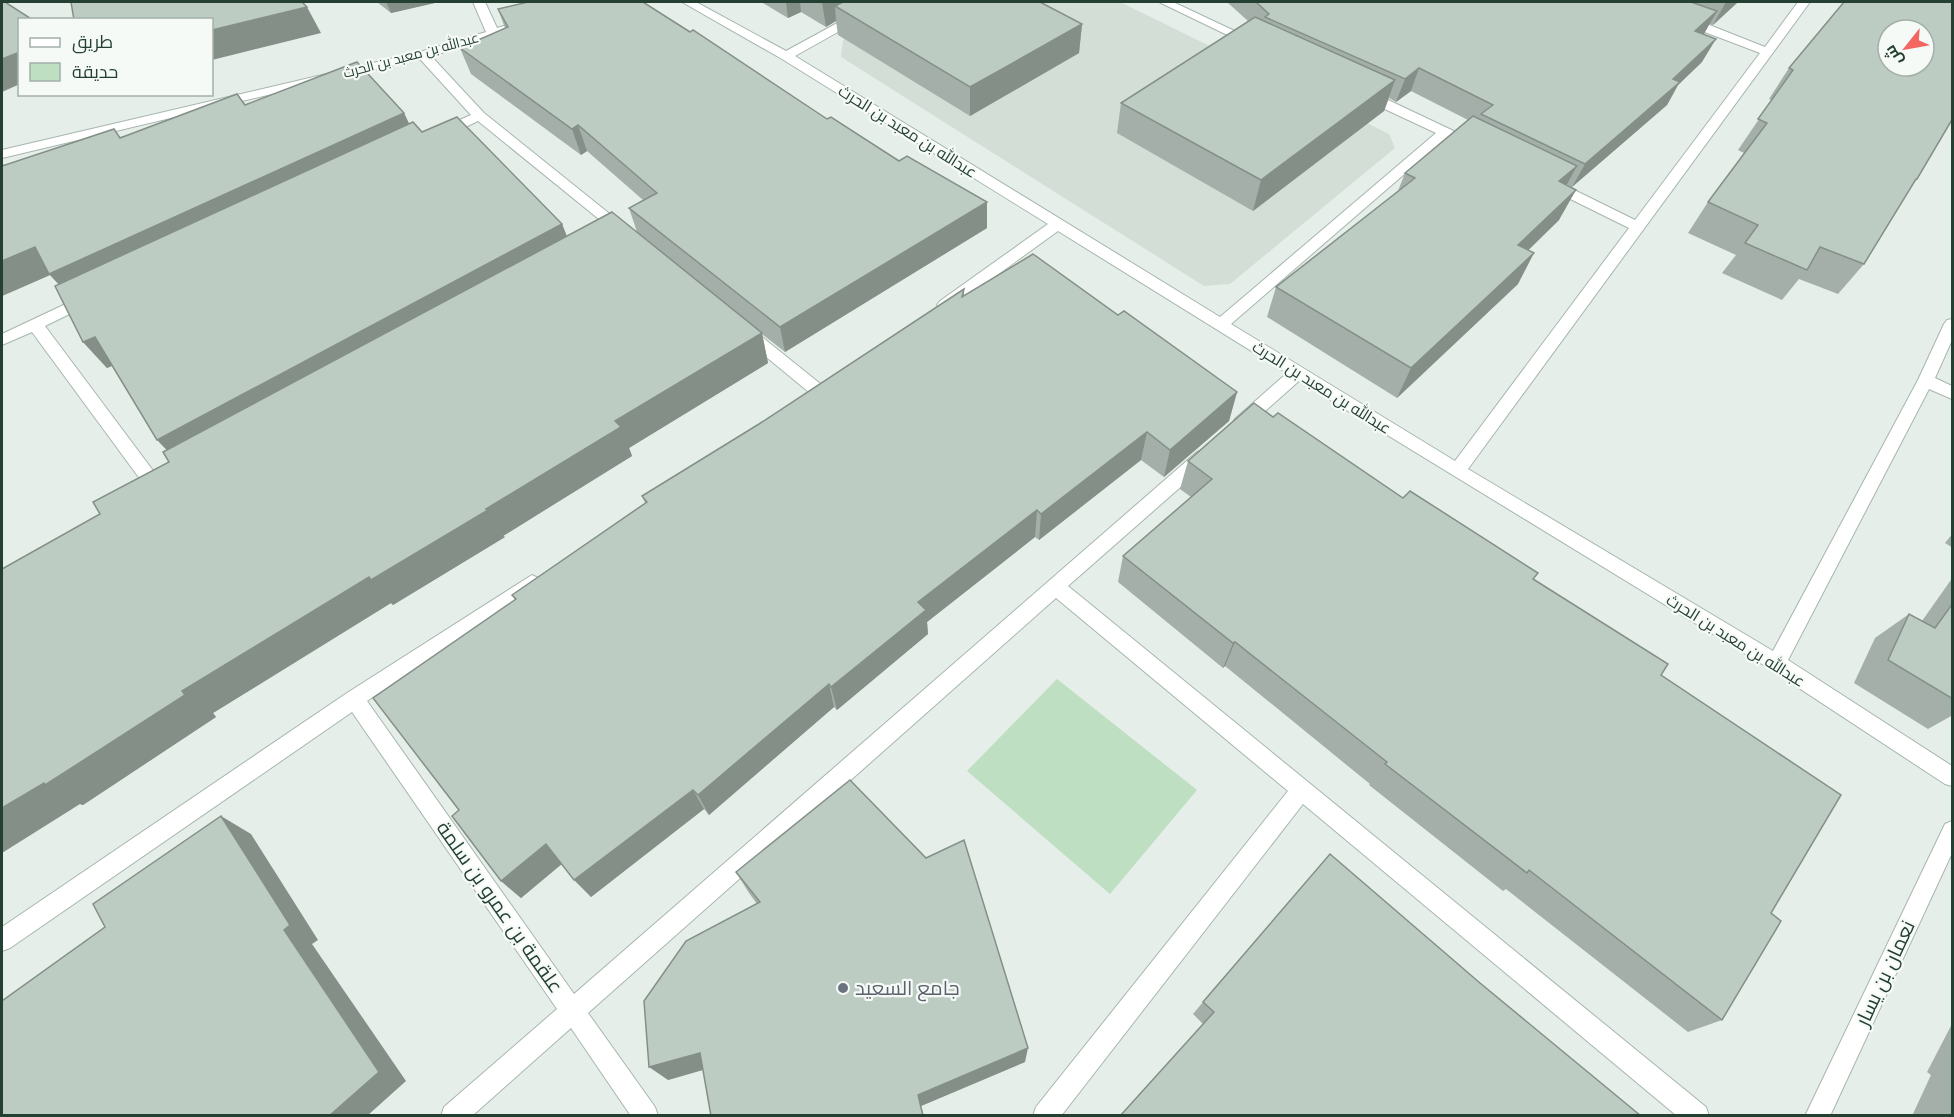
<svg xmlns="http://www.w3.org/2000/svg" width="1954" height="1117" font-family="'Public Sans',Cairo,sans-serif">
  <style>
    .built { fill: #d3ded7 }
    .green { fill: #bedfc1 }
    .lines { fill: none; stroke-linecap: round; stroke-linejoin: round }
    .street-casing { stroke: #a7b6ae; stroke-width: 2 }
    .street { fill: #fff; fill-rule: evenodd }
    .wall { fill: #a3afa8 }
    .shaded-wall { fill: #848f88 }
    .building { fill: #bdccc3; stroke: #848f88; stroke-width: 1.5; fill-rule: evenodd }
    .worship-dot { fill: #6b7280; stroke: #f6faf7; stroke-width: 2 }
    .labels { text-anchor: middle; stroke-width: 4.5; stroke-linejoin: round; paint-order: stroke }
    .far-street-label { font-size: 14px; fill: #244033; stroke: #f6faf7 }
    .street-label { font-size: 16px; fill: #244033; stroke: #f6faf7 }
    .near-street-label { font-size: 20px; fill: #244033; stroke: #f6faf7 }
    .near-worship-label { font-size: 20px; fill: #5b616d; stroke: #f6faf7; text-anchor: start }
  </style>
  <rect width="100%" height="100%" fill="#e5eee8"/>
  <!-- built -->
  <polygon class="built" points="908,2 1120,2 1389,134 1395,148 1230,284 1204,286 841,57 843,40"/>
  <!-- green -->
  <polygon class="green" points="1057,679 1197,790 1110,894 967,771"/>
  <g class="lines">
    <defs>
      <g id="street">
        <polygon points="473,2 485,2 497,28 521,21 527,25 525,28 431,56 484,113 626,227 628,230 626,233 616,233 478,121 445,137 435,137 433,134 435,131 471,115 420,59 2,158 2,150 420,52 486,32"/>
        <polygon points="682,2 696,2 786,51 876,2 890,2 888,4 795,56 1220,317 1436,133 1359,97 1358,94 1359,91 1369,91 1477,142 1479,145 1472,149 1446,138 1231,324 1455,461 1629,228 1548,188 1546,185 1548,182 1558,182 1635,220 1760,53 1681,23 1681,17 1689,17 1765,47 1798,2 1810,2 1468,469 1773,651 1918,380 1944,324 1947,320 1952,319 1952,340 1935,378 1952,386 1952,399 1929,389 1788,660 1952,766 1952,786 1945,784 1770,669 1299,381 1247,427 1241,429 1235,427 1233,423 1235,419 1287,373 1058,231 950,309 940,309 937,305 940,301 1048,224 782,59"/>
        <polygon points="1159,2 1173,2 1258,42 1252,46 1248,45"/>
        <polygon points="87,294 92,295 95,299 92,303 45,326 163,484 166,489 163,494 157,496 151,494 32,332 2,345 2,334"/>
        <polygon points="747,328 752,329 828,390 830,394 828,398 816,398 742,337 739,333 742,329"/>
        <polygon points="1203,450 1209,452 1211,457 1209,462 1068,586 1706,1107 1709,1116 1677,1116 1303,804 1061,1116 1033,1116 1036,1107 1288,791 1056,598 588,1013 655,1107 658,1116 631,1116 571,1028 472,1116 441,1116 444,1107 557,1009 352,712 10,948 2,951 2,927 347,693 532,575 538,578 541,583 538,588 367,701 574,994 1197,452"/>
        <polygon points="1952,821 1952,853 1830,1116 1805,1116 1945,824"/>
      </g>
    </defs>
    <!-- street casing -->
    <use href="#street" class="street-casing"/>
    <!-- street -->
    <use href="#street" class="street"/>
  </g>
  <!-- wall -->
  <g class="wall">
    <polygon points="377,2 439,2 391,13"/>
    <polygon points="761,2 1040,2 1082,24 1079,53 970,116 838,35 836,21 826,27 801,12 788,18"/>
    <polygon points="1227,2 1738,2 1713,25 1709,24 1703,34 1702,62 1678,85 1667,105 1572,187 1567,184 1559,220 1528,250 1518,284 1397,398 1267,317 1276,287 1398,191 1405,173 1468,120 1411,91 1396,102 1389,98 1384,111 1253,211 1117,133 1121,103 1248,21"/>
    <polygon points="1844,2 1917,179 1909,189 1864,264 1838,294 1799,279 1782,300 1722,273 1736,255 1688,233 1708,202 1744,153 1738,150 1772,100 1769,99 1789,68"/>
    <polygon points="498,9 987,228 785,352 762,334 768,363 629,448 632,456 503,536 505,537 393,605 391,603 213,713 216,717 83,805 80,804 100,514 169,462 167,450 112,366 107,368 83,342 59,284 50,275 2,296 2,163 4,165 120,137 245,105 404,113 409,124 562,224 567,236 637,232 629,208 643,200 587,151 581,155 471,74 460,48 505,28"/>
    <polygon points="964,289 964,296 1118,315 1237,392 1229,421 1164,477 1141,460 1039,540 1035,537 927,622 928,634 837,710 834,707 709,815 704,809 591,897 562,864 521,898 501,881 459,810 515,600 512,595 645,503 642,496 759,424"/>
    <polygon points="1273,417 1533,580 1661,675 1771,913 1722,1020 1688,1032 1506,889 1503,891 1369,785 1370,784 1225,666 1223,668 1118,582 1123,556 1191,497 1180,489 1188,461"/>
    <polygon points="1953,533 1953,548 1945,543"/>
    <polygon points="1953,577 1953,715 1928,729 1854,683 1875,638 1909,614 1922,621"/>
    <polygon points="736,872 1025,1062 921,1106 703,1070 668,1080 757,904 749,893"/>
    <polygon points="1480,983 1203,1024 1193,1014 1203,1002"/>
    <polygon points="1953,1022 1953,1116 1912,1116 1931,1075 1927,1072"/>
  </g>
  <!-- shaded-wall -->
  <g class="shaded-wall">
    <polygon points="386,2 439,2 391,13"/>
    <polygon points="786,2 800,2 801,12 788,18"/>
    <polygon points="822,2 872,2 835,6 836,21 826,27"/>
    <polygon points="1726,2 1738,2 1713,25"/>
    <polygon points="307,7 321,33 212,60 212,30"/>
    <polygon points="1717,11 1704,34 1682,54 1695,31"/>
    <polygon points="1082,24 1079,53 970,116 970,87"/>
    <polygon points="1716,39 1702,62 1678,85 1667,105 1572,187 1585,164"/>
    <polygon points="20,52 20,84 2,92 2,59"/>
    <polygon points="1419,68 1411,91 1396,102 1405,79"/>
    <polygon points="1395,80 1384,111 1253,211 1261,180"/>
    <polygon points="404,113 416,138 72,299 50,275 2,296 2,261 35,247"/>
    <polygon points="578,125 587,151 581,155 572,129"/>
    <polygon points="1577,166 1560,197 1559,181"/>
    <polygon points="1576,190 1559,220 1503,275 1518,245"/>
    <polygon points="987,202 987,228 785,352 780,327"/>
    <polygon points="562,224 572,250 181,465 157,440"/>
    <polygon points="1534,253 1518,284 1397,398 1411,368"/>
    <polygon points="762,333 768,363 629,448 632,456 503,536 505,537 393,605 391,603 213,713 216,717 83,805 80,804 2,853 2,808 182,691 369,577 486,509 615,421"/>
    <polygon points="95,337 119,363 107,368 83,342"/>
    <polygon points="1237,392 1229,421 1164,477 1170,450"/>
    <polygon points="1147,432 1141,460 1039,540 1041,514"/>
    <polygon points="1037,510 1035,537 927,622 928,634 837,710 831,687 918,602"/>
    <polygon points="1235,642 1225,666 1223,668 1233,643"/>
    <polygon points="829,684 834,707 709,815 698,795"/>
    <polygon points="693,790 704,809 591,897 574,880"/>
    <polygon points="221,816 251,834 318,940 312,944 406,1081 367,1116 329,1116"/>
    <polygon points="546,844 564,862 521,898 501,881"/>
    <polygon points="1028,1048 1025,1062 921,1106 924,1116 923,1116 918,1095"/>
    <polygon points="700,1053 716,1066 668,1080 649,1067"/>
  </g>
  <!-- building -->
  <g class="building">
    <polygon points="2,2 5,2 33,20 20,20 20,52 2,59"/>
    <polygon points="71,2 302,2 307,7 212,30 212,20 74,20"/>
    <polygon points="528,2 643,2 690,32 693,30 827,119 831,117 899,161 907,156 987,202 780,327 629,208 657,193 578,125 572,129 460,48 508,27 498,9"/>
    <polygon points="843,2 1040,2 1082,24 970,87 835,6"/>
    <polygon points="1256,2 1691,2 1717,11 1695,31 1716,39 1673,79 1680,82 1585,164 1481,114 1493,105 1419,68 1405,79 1265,17 1269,14"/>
    <path d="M1844 2H1953V118L1917 179H1916L1864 264 1820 247 1807 270 1745 243 1758 225 1708 202 1767 123 1758 119 1793 70 1789 68ZM1888 30H1924V66H1888Z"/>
    <polygon points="1255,17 1395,80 1261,180 1121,103"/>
    <polygon points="357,62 404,113 49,274 35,247 2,261 2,166 114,129 120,138 237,94 245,105"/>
    <polygon points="1473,116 1577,166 1559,181 1576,190 1518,245 1534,253 1411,368 1276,287 1415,178 1405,173"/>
    <polygon points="457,117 562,224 157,440 95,337 83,342 55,286 413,122 422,132"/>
    <polygon points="612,212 762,333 615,421 621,427 486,509 488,510 371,580 369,577 182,691 185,695 45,785 44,783 2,808 2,569 100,514 93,502 169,462 163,452"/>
    <polygon points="1033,254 1118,315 1124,311 1237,392 1170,450 1147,432 1041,514 1037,510 918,602 926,610 831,687 829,684 698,795 693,790 574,880 546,844 501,881 452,816 459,810 373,698 516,599 512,595 647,502 642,496 759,424 964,289 962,297"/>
    <polygon points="1254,403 1273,417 1278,413 1403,498 1410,491 1538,573 1533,579 1668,664 1661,675 1841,795 1771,913 1781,921 1722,1020 1529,870 1527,873 1385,764 1387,762 1235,642 1233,643 1123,556 1212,479 1188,461"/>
    <polygon points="1953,603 1953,699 1888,660 1909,614 1935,628"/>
    <polygon points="850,780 926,858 964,840 1028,1048 918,1095 923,1116 711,1116 700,1053 649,1067 644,1001 686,941 760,902 736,872"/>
    <polygon points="221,816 290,925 284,930 379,1072 329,1116 2,1116 2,1001 105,927 93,904"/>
    <polygon points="1330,854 1480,983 1641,1116 1120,1116 1214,1012 1203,1002"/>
  </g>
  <!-- markers -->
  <circle class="worship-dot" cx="843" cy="988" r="6"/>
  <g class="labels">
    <!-- far-street labels -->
    <g class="far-street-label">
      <text transform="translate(411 55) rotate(-15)" y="5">عبدالله بن معبد بن الحرث</text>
    </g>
    <!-- street labels -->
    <g class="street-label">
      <text transform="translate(908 131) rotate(32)" y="6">عبدالله بن معبد بن الحرث</text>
      <text transform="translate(1322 387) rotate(32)" y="6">عبدالله بن معبد بن الحرث</text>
      <text transform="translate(1736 640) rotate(32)" y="6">عبدالله بن معبد بن الحرث</text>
    </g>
    <!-- near-street labels -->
    <g class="near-street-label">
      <text transform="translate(500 907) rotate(55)" y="7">علقمة بن عمرو بن سلمة</text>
      <text transform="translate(1885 973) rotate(-65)" y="7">نعمان بن يسار</text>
    </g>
    <!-- near-worship labels -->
    <g class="near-worship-label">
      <text x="855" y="995">جامع السعيد</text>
    </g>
  </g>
  <!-- border -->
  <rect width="1954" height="1117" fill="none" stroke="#244033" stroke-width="6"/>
  <!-- legend -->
  <rect x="18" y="18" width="195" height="78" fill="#f6faf7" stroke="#a2b0a9" stroke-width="1.5"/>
  <rect x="30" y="38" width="30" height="9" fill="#ffffff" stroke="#a2b0a9" stroke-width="1.5"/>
  <text x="72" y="48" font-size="18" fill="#244033">طريق</text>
  <rect x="30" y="63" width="30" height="18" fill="#bedfc1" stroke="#a2b0a9" stroke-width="1.5"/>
  <text x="72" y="78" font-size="18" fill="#244033">حديقة</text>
  <!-- north arrow -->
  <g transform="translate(1906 48) rotate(239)"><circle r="28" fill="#f6faf7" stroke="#a2b0a9" stroke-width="1.5"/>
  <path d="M0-4.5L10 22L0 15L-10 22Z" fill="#f2675f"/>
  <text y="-9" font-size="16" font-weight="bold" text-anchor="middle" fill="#244033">ش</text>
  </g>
</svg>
